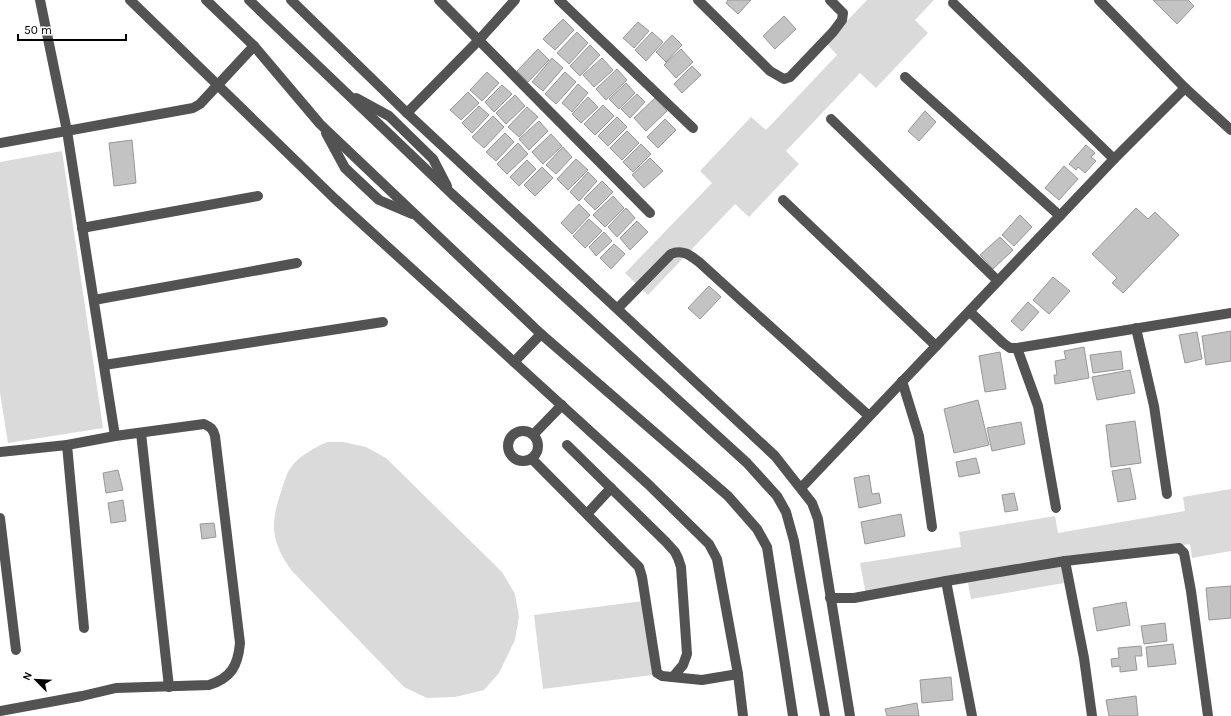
<svg xmlns="http://www.w3.org/2000/svg" width="1231" height="716" font-family="Karla,sans-serif">
  <style>
    .green { fill: #dadada }
    .building { fill: #c3c3c3; stroke: #979797 }
    .lines { fill: none; stroke-linecap: round; stroke-linejoin: round }
    .minor { stroke: #535353; stroke-width: 10 }
  </style>
  <rect width="100%" height="100%" fill="#fff"/>
  <!-- green -->
  <g class="green">
    <polygon points="867,0 934,0 915,20 928,33 876,88 860,73 786,151 799,164 749,217 735,204 648,295 625,273 712,183 700,171 751,117 766,130 837,55 826,43"/>
    <polygon points="62,151 103,428 8,443 0,393 0,162"/>
    <path d="M327 442H343L366 447 386 458 502 572 515 594 519 617 515 640 499 673 484 690 455 697 427 698 404 687 292 571C270 541 270 523 282 489 284 483 286 474 290 469 299 455 313 449 327 442Z"/>
    <polygon points="1231,489 1231,551 1192,558 1190,544 1061,565 1064,583 971,599 968,583 867,600 860,563 961,547 959,532 1055,516 1058,533 1185,511 1183,497"/>
    <polygon points="643,601 652,675 543,689 534,615"/>
  </g>
  <!-- building -->
  <g class="building">
    <polygon points="728,0 751,0 738,14 726,3"/>
    <polygon points="1153,0 1188,0 1194,6 1177,24"/>
    <polygon points="784,16 796,29 775,49 763,36"/>
    <polygon points="563,19 574,30 555,50 543,39"/>
    <polygon points="638,22 649,31 634,48 623,38"/>
    <polygon points="577,32 588,43 569,64 557,53"/>
    <polygon points="652,32 663,42 646,61 635,50"/>
    <polygon points="672,35 682,45 666,62 656,52"/>
    <polygon points="590,45 600,55 580,76 570,66"/>
    <polygon points="538,49 549,60 528,82 517,71"/>
    <polygon points="681,49 693,62 676,78 664,65"/>
    <polygon points="552,58 563,68 543,91 532,82"/>
    <polygon points="602,58 613,70 594,87 583,75"/>
    <polygon points="692,66 701,75 682,93 674,84"/>
    <polygon points="617,69 627,80 606,100 596,89"/>
    <polygon points="487,72 499,83 482,101 470,90"/>
    <polygon points="565,72 576,82 556,104 545,94"/>
    <polygon points="626,83 635,93 619,109 609,99"/>
    <polygon points="578,84 588,93 572,112 562,103"/>
    <polygon points="502,85 512,94 494,112 485,102"/>
    <polygon points="468,92 479,103 461,120 450,110"/>
    <polygon points="637,94 645,102 630,118 621,109"/>
    <polygon points="515,95 525,106 506,124 496,113"/>
    <polygon points="588,97 598,107 581,123 572,114"/>
    <polygon points="655,98 667,111 646,131 634,118"/>
    <polygon points="603,105 614,116 595,135 584,124"/>
    <polygon points="479,106 489,115 472,133 462,123"/>
    <polygon points="527,107 538,117 519,137 508,127"/>
    <polygon points="925,111 936,122 919,141 908,131"/>
    <polygon points="493,116 504,127 484,148 472,137"/>
    <polygon points="617,117 627,127 608,146 598,136"/>
    <polygon points="665,119 676,130 658,148 647,137"/>
    <polygon points="539,121 548,131 529,150 519,139"/>
    <polygon points="627,131 639,143 622,160 610,148"/>
    <polygon points="505,133 514,142 496,161 486,152"/>
    <polygon points="551,134 562,146 543,164 532,152"/>
    <polygon points="132,140 136,183 114,186 109,143"/>
    <polygon points="518,143 528,154 507,174 497,164"/>
    <polygon points="641,144 651,154 633,172 623,162"/>
    <polygon points="1086,145 1095,153 1091,157 1096,161 1085,173 1078,167 1076,170 1069,164"/>
    <polygon points="563,147 572,157 556,174 546,165"/>
    <polygon points="650,158 663,171 644,188 632,175"/>
    <polygon points="576,159 588,170 568,190 557,179"/>
    <polygon points="527,160 536,169 519,186 510,177"/>
    <polygon points="1064,166 1078,179 1059,200 1045,188"/>
    <polygon points="542,167 553,178 535,196 524,185"/>
    <polygon points="588,172 597,181 579,201 570,192"/>
    <polygon points="602,181 613,192 595,210 584,199"/>
    <polygon points="613,196 624,208 605,227 593,215"/>
    <polygon points="579,204 590,215 572,234 561,223"/>
    <polygon points="626,208 635,218 617,237 608,227"/>
    <polygon points="1136,208 1148,219 1155,212 1179,235 1123,293 1112,283 1117,278 1092,254"/>
    <polygon points="1020,215 1032,227 1014,246 1002,235"/>
    <polygon points="589,219 602,231 585,248 573,236"/>
    <polygon points="637,221 648,232 630,250 620,238"/>
    <polygon points="604,232 612,241 596,256 589,247"/>
    <polygon points="1000,237 1013,250 993,269 980,255"/>
    <polygon points="614,244 625,254 611,269 600,258"/>
    <polygon points="1053,277 1070,291 1049,314 1033,300"/>
    <polygon points="709,286 721,297 700,319 688,308"/>
    <polygon points="1028,302 1039,312 1022,331 1011,321"/>
    <polygon points="1231,331 1231,361 1206,365 1202,336"/>
    <polygon points="1197,332 1202,359 1185,363 1179,335"/>
    <polygon points="1084,347 1089,378 1055,384 1054,375 1057,375 1055,361 1066,359 1064,351"/>
    <polygon points="1121,351 1123,369 1093,373 1090,355"/>
    <polygon points="1000,352 1006,389 985,392 979,356"/>
    <polygon points="1130,370 1135,393 1097,400 1092,377"/>
    <polygon points="978,400 989,445 954,453 944,409"/>
    <polygon points="1135,421 1141,463 1111,467 1106,425"/>
    <polygon points="1021,422 1025,444 992,451 987,428"/>
    <polygon points="976,458 980,473 959,477 956,462"/>
    <polygon points="1130,468 1136,499 1118,502 1112,471"/>
    <polygon points="118,470 123,490 106,493 103,473"/>
    <polygon points="869,475 872,494 879,493 881,503 859,508 854,478"/>
    <polygon points="1014,493 1018,510 1005,512 1002,495"/>
    <polygon points="123,500 126,521 111,523 108,503"/>
    <polygon points="901,514 905,536 865,544 861,522"/>
    <polygon points="214,523 216,537 202,539 200,524"/>
    <polygon points="1231,586 1231,618 1209,620 1206,588"/>
    <polygon points="1126,602 1130,625 1097,631 1093,608"/>
    <polygon points="1165,623 1167,641 1144,644 1141,626"/>
    <polygon points="1173,644 1176,664 1148,667 1146,647"/>
    <polygon points="1141,646 1142,656 1135,656 1137,670 1120,672 1120,666 1112,667 1111,659 1119,658 1118,648"/>
    <polygon points="951,677 953,700 922,703 920,680"/>
    <polygon points="1136,696 1138,716 1109,716 1106,700"/>
    <polygon points="917,703 919,716 887,716 885,709"/>
  </g>
  <g class="lines">
    <!-- minor -->
    <g class="minor">
      <polyline points="40,0 67,131 115,436"/>
      <polyline points="130,0 335,199 648,484 709,544 717,559 738,674 743,716"/>
      <polyline points="206,0 254,46 320,124 541,334 728,496 757,529 767,547 793,716"/>
      <polyline points="249,0 452,194 747,463 777,496 786,512 794,541 825,716"/>
      <polyline points="291,0 407,113 775,456 812,503 818,519 850,716"/>
      <polyline points="439,0 650,213"/>
      <polyline points="559,0 693,128"/>
      <polyline points="698,0 770,71 784,79 790,77 833,32 842,20 843,13 830,0"/>
      <polyline points="1099,0 1185,88 1231,130"/>
      <polyline points="953,3 1114,159"/>
      <polyline points="905,77 1060,216"/>
      <polyline points="356,98 389,116 433,159 447,186"/>
      <polyline points="407,113 478,41 515,0"/>
      <polyline points="831,119 998,281"/>
      <polyline points="326,133 345,168 379,200 412,214"/>
      <polyline points="0,143 193,108 200,104 254,46"/>
      <polyline points="783,200 936,346"/>
      <polyline points="82,228 258,196"/>
      <polyline points="94,300 297,263"/>
      <path d="M618 308 671 254C682 249 690 255 699 262L869 416"/>
      <polyline points="970,312 1003,343 1010,348 1017,348 1231,313"/>
      <polyline points="1136,328 1154,406 1167,494"/>
      <polyline points="1017,348 1038,406 1056,508"/>
      <polyline points="514,362 541,334"/>
      <polyline points="104,365 383,322"/>
      <polyline points="902,381 919,436 932,527"/>
      <circle cx="523" cy="446" r="15"/>
      <polyline points="141,433 169,687"/>
      <polyline points="534,434 562,405"/>
      <polyline points="67,445 84,628"/>
      <polyline points="567,445 666,542 675,552 678,558 681,567 687,654 683,665 673,677"/>
      <path d="M0 452 67 445 115 436 204 424C211 427 213 429 215 436L240 643C238 666 231 678 209 685L116 688 82 696 0 711"/>
      <polyline points="532,459 639,567 642,577 657,673 662,676 702,680 738,674"/>
      <polyline points="801,488 1114,159 1185,88"/>
      <polyline points="587,514 611,488"/>
      <polyline points="0,518 16,650"/>
      <polyline points="1065,561 1084,658 1092,716"/>
      <polyline points="946,581 972,716"/>
      <polyline points="830,598 854,598 946,581 1065,561 1179,548 1184,553 1191,591 1208,716"/>
    </g>
  </g>
  <!-- north arrow -->
  <g transform="translate(36 680) rotate(294)" stroke="#ffffff" stroke-width="3" paint-order="stroke">
  <path d="M0-3L7 15L0 10L-7 15Z" fill="#000000"/>
  <text y="-6" font-size="11" font-weight="bold" text-anchor="middle" fill="#000000">N</text>
  </g>
  <!-- scale -->
  <path d="M18 34v6h108v-6" fill="none" stroke="#000000" stroke-width="2"/>
  <text x="24" y="34" font-size="12" fill="#000000" stroke="#ffffff" stroke-width="3" paint-order="stroke">50 m</text>
</svg>
